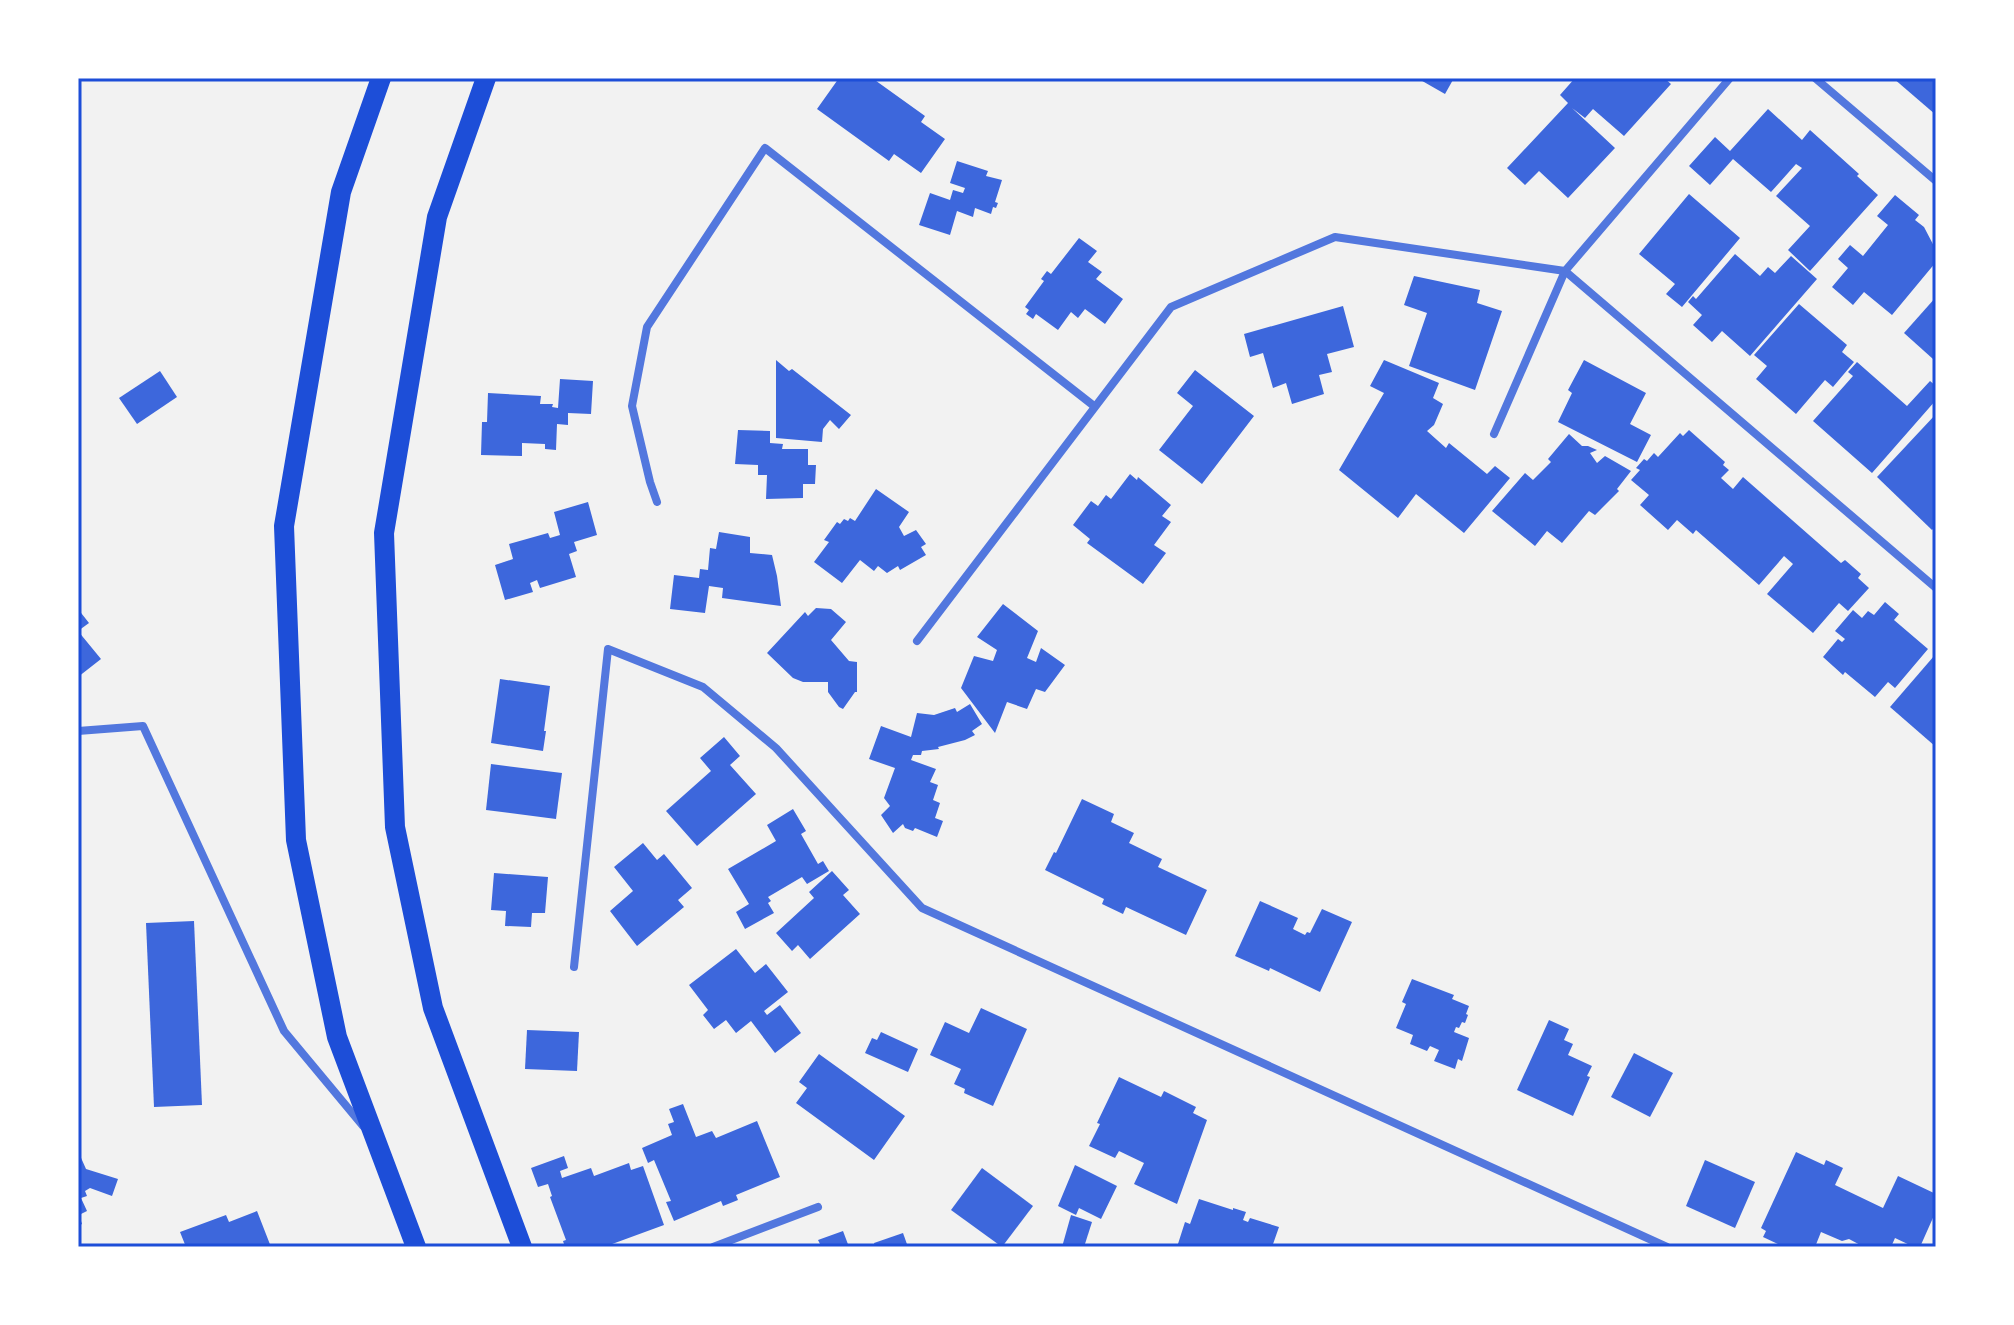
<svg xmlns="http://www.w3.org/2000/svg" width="2014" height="1325" font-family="Figtree,sans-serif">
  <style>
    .building { fill: #3d67dc }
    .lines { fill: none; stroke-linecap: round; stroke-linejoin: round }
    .minor { stroke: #5277de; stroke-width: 8 }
    .primary { stroke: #1d4ed8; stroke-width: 20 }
    .neatline { fill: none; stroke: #1d4ed8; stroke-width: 3 }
  </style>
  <rect width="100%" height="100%" fill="#f2f2f2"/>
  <!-- building -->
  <g class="building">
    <polygon points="839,78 872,78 925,116 921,122 945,139 921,173 894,154 889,161 817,109"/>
    <polygon points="1417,78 1454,78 1445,94"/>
    <polygon points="1575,78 1664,78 1671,84 1624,136 1593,109 1585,118 1572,108 1615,148 1568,198 1539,171 1525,185 1507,168 1568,103 1560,95"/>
    <polygon points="1893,78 1936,78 1936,115"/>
    <polygon points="1768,109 1802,140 1810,130 1859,174 1857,176 1878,195 1810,271 1788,250 1810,226 1776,196 1802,168 1796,164 1771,192 1733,159 1710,185 1689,166 1715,137 1730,151"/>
    <polygon points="957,161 988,171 986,176 1002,180 995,202 998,203 996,208 993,207 991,214 975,208 973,217 957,211 950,235 919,225 930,193 950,200 953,190 963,193 965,188 950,183"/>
    <polygon points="1689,194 1740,238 1682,307 1666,294 1675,284 1639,254"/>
    <polygon points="1895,195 1919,215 1915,220 1924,227 1936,250 1936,262 1892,315 1864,292 1853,305 1832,287 1848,268 1838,259 1850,245 1863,256 1888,225 1877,216"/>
    <polygon points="1079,238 1097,251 1088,262 1102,272 1096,279 1123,299 1105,324 1085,309 1078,318 1071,312 1058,330 1036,314 1033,319 1026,314 1029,310 1025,307 1044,281 1041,279 1047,271 1051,274"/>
    <polygon points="1735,254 1760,276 1768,267 1775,273 1791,256 1817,279 1750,356 1722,331 1712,342 1693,325 1702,315 1688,302 1693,296 1696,299"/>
    <polygon points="1414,276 1480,290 1477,303 1502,311 1475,390 1409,366 1427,313 1404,305"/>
    <polygon points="1936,297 1936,355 1933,359 1904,333"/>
    <polygon points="1799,304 1847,345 1842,352 1854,362 1833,387 1825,380 1796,414 1756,379 1767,366 1754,355"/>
    <polygon points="1343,306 1354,347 1327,354 1332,372 1319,375 1324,394 1292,404 1286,383 1273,388 1263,353 1250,357 1244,334"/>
    <polygon points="776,360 789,371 792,369 851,415 839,429 830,420 823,429 822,442 776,438"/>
    <polygon points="1384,360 1439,383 1433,398 1443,404 1434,425 1427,431 1446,448 1449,443 1487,474 1495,466 1510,478 1464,533 1416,494 1398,518 1339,470 1384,393 1370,386"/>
    <polygon points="1584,360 1646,393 1630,424 1651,435 1637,462 1558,422 1572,393 1568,390"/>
    <polygon points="1857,362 1907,406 1930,381 1936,386 1936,400 1872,473 1813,421 1853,376 1848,372"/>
    <polygon points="1195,370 1254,416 1202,484 1159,450 1193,406 1177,393"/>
    <polygon points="160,371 177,397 137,424 119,398"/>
    <polygon points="560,379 593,381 591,414 568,413 568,425 557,424 556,450 545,449 545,444 522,443 522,456 481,455 482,422 487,422 488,393 541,396 540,404 553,404 552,407 558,408"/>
    <polygon points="1936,414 1936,526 1932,530 1877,477"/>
    <polygon points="738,430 770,431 770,443 783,444 782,449 808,449 808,465 816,465 815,484 803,484 803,498 766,499 767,475 758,475 758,465 735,464"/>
    <polygon points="1689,430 1725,462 1723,465 1729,470 1721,478 1733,489 1743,477 1841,563 1845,560 1861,574 1858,578 1869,588 1848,611 1839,603 1813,633 1767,594 1793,564 1784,556 1759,585 1696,530 1693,534 1677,520 1668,530 1640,505 1649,495 1631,480 1640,470 1636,468 1644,459 1647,461 1654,453 1658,457 1680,433 1683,436"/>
    <polygon points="1569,434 1582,446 1588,446 1597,450 1590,453 1597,463 1605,456 1631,471 1617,489 1619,491 1595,515 1589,511 1562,543 1547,531 1535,546 1492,511 1525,473 1533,480 1551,462 1548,459"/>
    <polygon points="1130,474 1137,480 1138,477 1171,505 1162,516 1171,522 1154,545 1166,553 1143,584 1087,543 1090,539 1073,525 1091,501 1098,506 1106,495 1111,499"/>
    <polygon points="876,489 909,512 899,527 904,536 916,530 926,544 921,547 926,555 900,570 898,566 887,573 878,566 874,571 860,560 842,583 814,562 829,542 824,540 837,522 840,524 844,519 848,521 850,518 855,521"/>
    <polygon points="588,502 597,535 574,542 577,551 569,554 576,577 540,588 537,580 530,583 533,592 505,600 495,565 513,559 509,544 548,533 550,538 560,535 554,512"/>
    <polygon points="719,532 750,537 750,553 772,555 777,576 781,606 722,598 723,588 709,586 705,613 670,609 674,575 699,578 700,569 708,570 710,548 716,549"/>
    <polygon points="1885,602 1899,614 1894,620 1928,649 1895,688 1888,682 1875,697 1845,672 1843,675 1823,657 1838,639 1842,642 1845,639 1835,631 1853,610 1862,618 1868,611 1874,615"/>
    <polygon points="1003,604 1038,631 1027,658 1036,662 1041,648 1065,665 1045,692 1036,689 1027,709 1007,702 995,733 961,688 974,656 993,661 997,650 977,637"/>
    <polygon points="816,608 831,609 846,622 831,640 849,661 857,662 857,692 855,692 843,709 839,707 828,692 828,682 803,682 793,678 767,653 805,612 808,616"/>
    <polygon points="78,609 89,623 78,631 101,659 78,677"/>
    <polygon points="1934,656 1936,659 1936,747 1890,707"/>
    <polygon points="500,679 550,686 544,731 546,731 543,751 491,743"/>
    <polygon points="970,704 982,724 972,731 975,735 965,740 938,747 939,749 922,751 921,755 913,755 911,760 936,769 930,782 938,785 933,800 940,803 935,818 943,821 937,837 915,828 913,831 905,828 903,824 893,833 881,815 890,806 884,798 895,768 869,759 881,726 911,737 917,713 934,715 955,708 957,712"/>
    <polygon points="724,737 740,756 730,765 756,794 697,846 666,811 711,771 700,758"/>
    <polygon points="491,764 562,773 556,819 486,810"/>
    <polygon points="1082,799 1114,814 1111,822 1134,833 1129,843 1162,859 1158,867 1207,890 1186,935 1126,907 1123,914 1102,904 1104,899 1045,870 1054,852 1056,853"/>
    <polygon points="793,809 806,831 801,834 818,864 823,861 829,871 807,884 802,877 768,897 771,901 768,903 774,913 745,929 736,912 749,904 728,869 776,841 767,825"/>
    <polygon points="643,843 657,860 664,854 692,888 678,900 684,907 637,946 610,911 633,891 614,867"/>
    <polygon points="832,871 849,890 843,895 860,914 810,959 798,945 792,951 776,933 814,898 809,892"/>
    <polygon points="494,873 548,877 545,913 532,913 531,927 505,926 506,911 491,910"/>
    <polygon points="1260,901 1298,918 1293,929 1305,935 1307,932 1310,933 1322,909 1352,922 1320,992 1270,968 1269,971 1235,956"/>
    <polygon points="194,921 202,1105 154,1107 146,923"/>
    <polygon points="736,949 755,973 766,964 788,992 764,1011 767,1015 780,1005 801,1033 775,1053 751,1021 736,1033 726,1020 714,1029 703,1015 708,1010 689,985"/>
    <polygon points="1412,979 1454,995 1452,999 1469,1006 1466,1014 1468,1015 1465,1023 1462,1022 1459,1028 1456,1027 1454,1032 1469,1038 1462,1061 1458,1059 1455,1069 1434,1061 1439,1050 1430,1046 1427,1051 1410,1044 1413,1035 1396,1028 1406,1004 1402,1002"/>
    <polygon points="981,1008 1027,1029 993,1106 964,1093 965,1089 954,1084 961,1069 930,1055 945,1022 969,1033"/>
    <polygon points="1549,1020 1569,1029 1564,1040 1573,1044 1568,1055 1592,1066 1587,1076 1590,1077 1573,1116 1517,1090"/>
    <polygon points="527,1030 579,1032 577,1071 525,1069"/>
    <polygon points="881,1032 918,1049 908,1072 865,1053 872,1038 877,1040"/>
    <polygon points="1634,1053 1673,1073 1650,1117 1611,1097"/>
    <polygon points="819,1054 905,1116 874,1160 796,1103 807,1088 799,1082"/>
    <polygon points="1119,1077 1161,1097 1164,1091 1196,1107 1193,1113 1207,1120 1177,1204 1134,1184 1144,1163 1119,1151 1115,1158 1089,1146 1100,1124 1097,1123"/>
    <polygon points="683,1104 696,1137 712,1131 716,1138 757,1121 780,1177 736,1195 738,1200 723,1206 721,1201 674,1221 666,1202 671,1201 654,1160 648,1163 642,1148 672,1135 668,1124 674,1122 669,1109"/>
    <polygon points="78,1151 86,1169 118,1179 112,1196 90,1188 85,1191 87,1196 81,1198 87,1211 79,1215 82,1224 78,1226"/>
    <polygon points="1796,1152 1824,1165 1826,1160 1843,1168 1835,1185 1883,1208 1898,1176 1936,1194 1936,1211 1920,1247 1914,1247 1895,1238 1891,1247 1871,1247 1870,1245 1864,1247 1849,1239 1842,1241 1821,1232 1815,1247 1784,1247 1763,1237 1766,1231 1761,1228"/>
    <polygon points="564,1156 568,1168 560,1171 562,1178 591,1168 594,1176 629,1163 631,1170 643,1166 664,1225 604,1247 565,1247 563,1241 566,1240 550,1197 552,1196 548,1184 538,1187 531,1168"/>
    <polygon points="1705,1160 1755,1182 1735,1228 1686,1206"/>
    <polygon points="1075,1165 1117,1186 1101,1219 1079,1208 1076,1215 1058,1206"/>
    <polygon points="982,1168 1033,1206 1002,1247 951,1210"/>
    <polygon points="1199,1199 1233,1210 1233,1208 1246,1212 1243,1220 1248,1222 1250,1218 1279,1227 1272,1247 1177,1247 1185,1222 1190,1224"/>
    <polygon points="257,1211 271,1247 186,1247 180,1232 226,1215 229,1222"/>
    <polygon points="1071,1215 1092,1222 1084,1247 1062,1247"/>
    <polygon points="843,1231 849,1247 814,1247 820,1244 818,1240"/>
    <polygon points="903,1233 908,1247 875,1247 874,1243"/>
  </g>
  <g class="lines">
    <!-- minor -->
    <g class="minor">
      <polyline points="1815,78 1936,181"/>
      <polyline points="1494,434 1565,271 1730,78"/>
      <polyline points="657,502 650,482 632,406 647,327 765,148 1094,406"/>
      <polyline points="917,641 1171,307 1335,237 1565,271 1936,588"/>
      <polyline points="78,731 143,726 284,1031 363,1126"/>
      <polyline points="574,967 608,649 703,687 776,748 922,908 1667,1247"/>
      <polyline points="713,1247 818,1207"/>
    </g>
    <!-- primary -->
    <g class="primary">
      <polyline points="381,78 341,192 284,526 296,840 337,1037 416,1247"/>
      <polyline points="486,78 437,217 384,533 395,827 433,1008 522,1247"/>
    </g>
  </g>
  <!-- border -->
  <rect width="2014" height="1325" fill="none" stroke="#ffffff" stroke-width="160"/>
  <rect x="80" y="80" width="1854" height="1165" class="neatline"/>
</svg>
